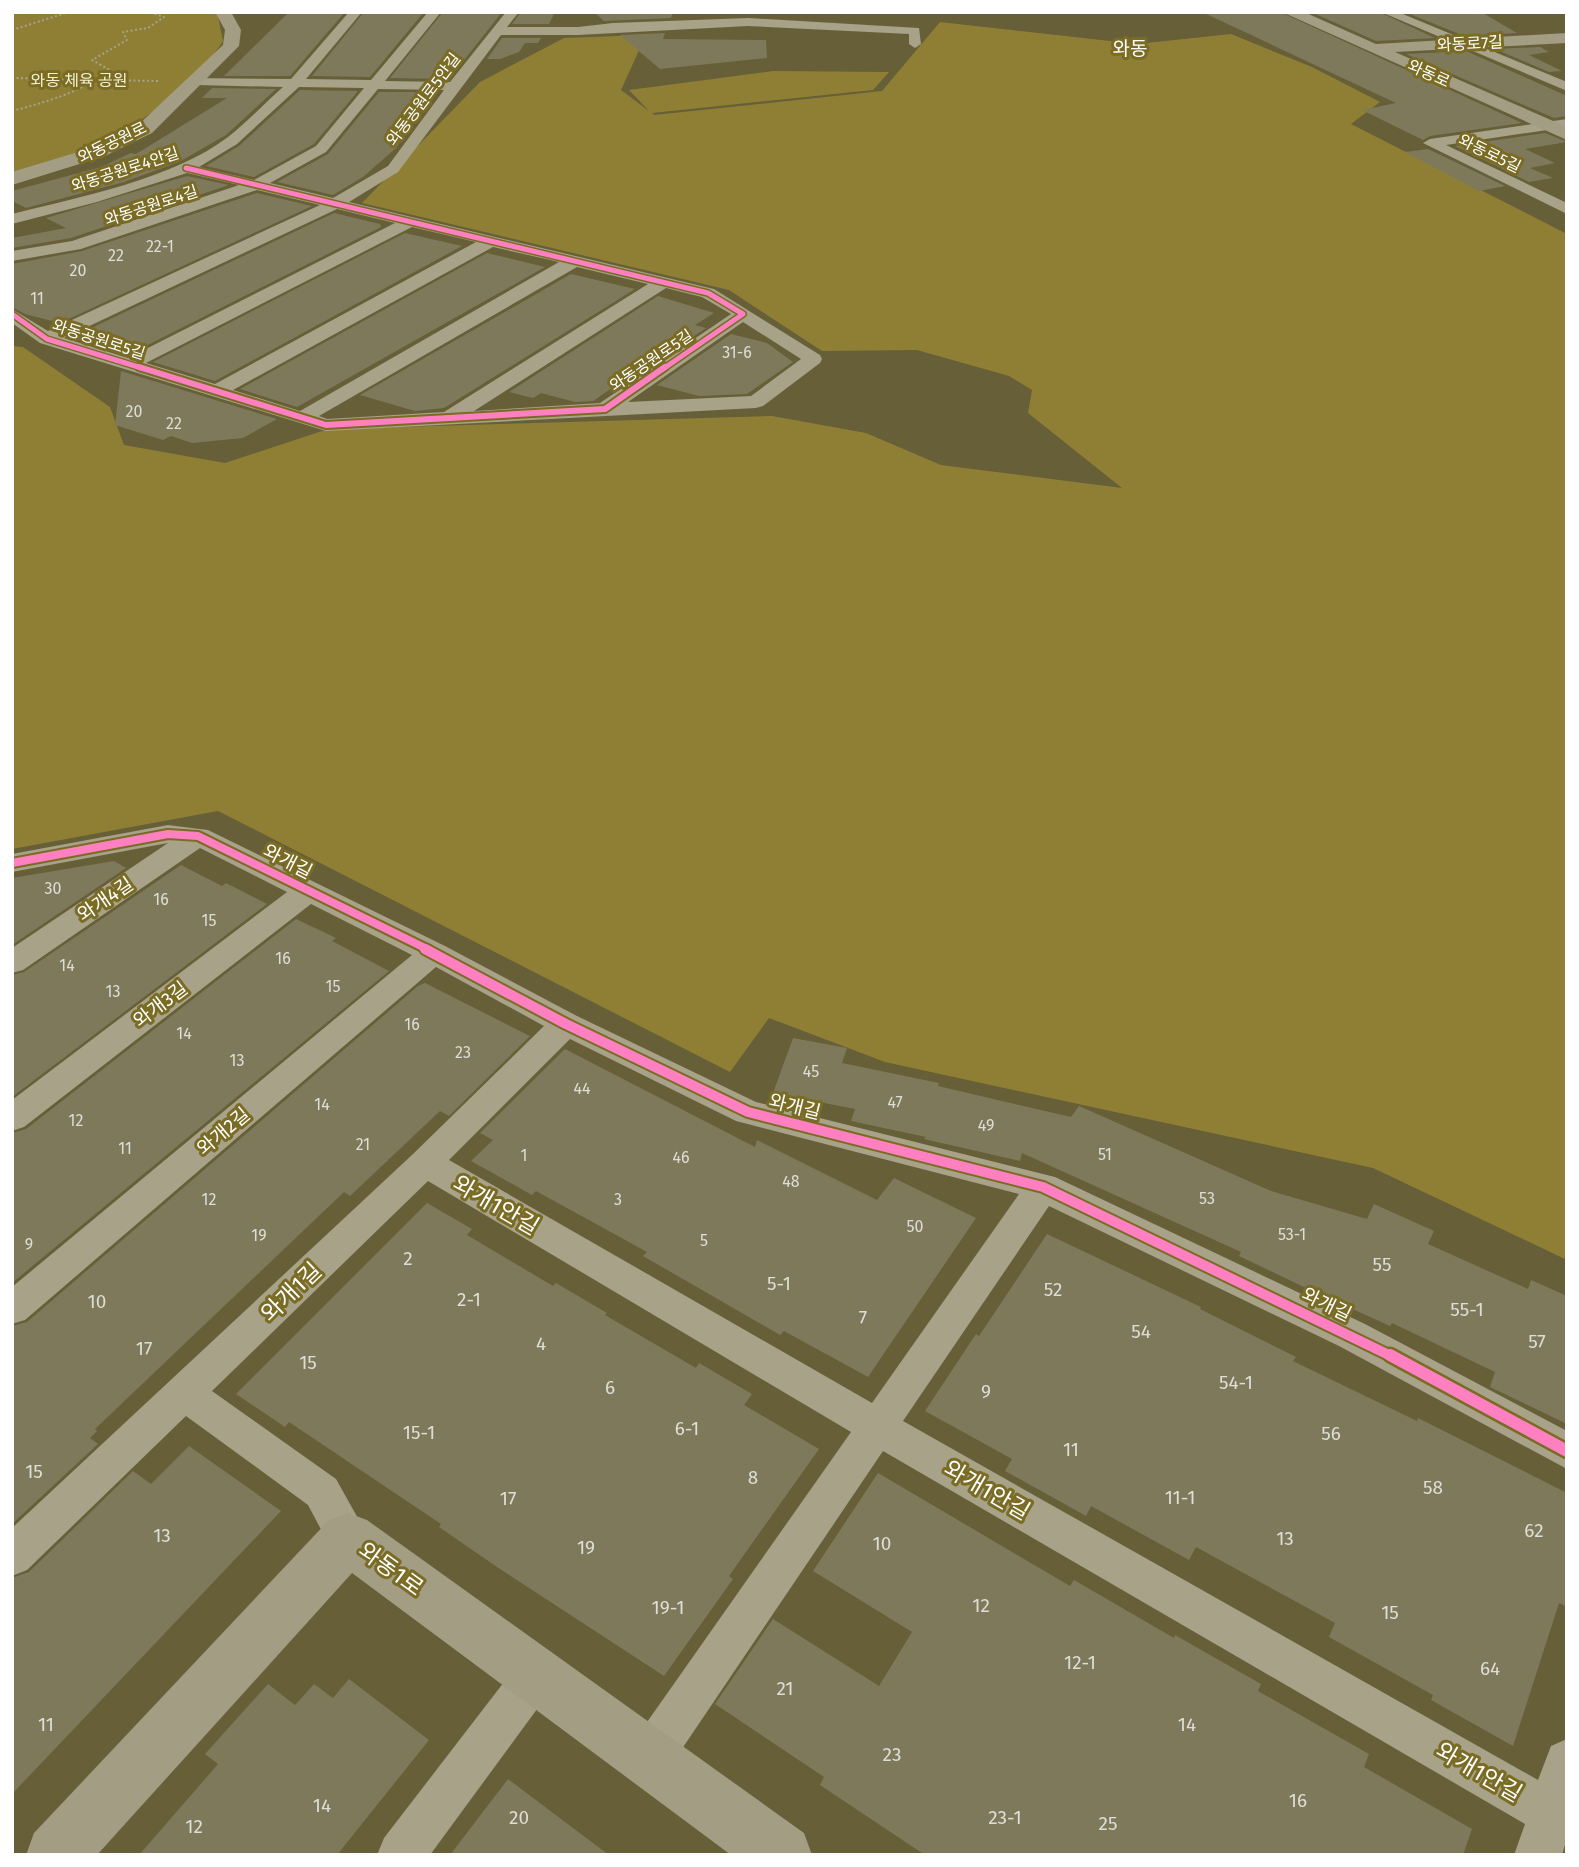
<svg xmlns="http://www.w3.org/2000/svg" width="1579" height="1867" font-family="'Fira Sans','Noto Sans KR',sans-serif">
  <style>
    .green { fill: #8f7f35 }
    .building { fill: #7f795b }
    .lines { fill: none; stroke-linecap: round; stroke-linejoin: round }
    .path { stroke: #a7a288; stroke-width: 2; stroke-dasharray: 2 2.5; stroke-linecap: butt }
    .street { fill: #a7a288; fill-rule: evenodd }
    .secondary { fill: #a29d83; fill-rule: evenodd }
    .cycleway-far4-casing { stroke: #7a6c24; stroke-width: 8 }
    .cycleway-far3-casing { stroke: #7a6c24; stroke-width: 10 }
    .cycleway-far2-casing { stroke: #7a6c24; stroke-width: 12 }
    .cycleway-far1-casing { stroke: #7a6c24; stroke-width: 14 }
    .cycleway-casing { stroke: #7a6c24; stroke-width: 17 }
    .cycleway-far4 { stroke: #ff80c0; stroke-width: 5 }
    .cycleway-far3 { stroke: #ff80c0; stroke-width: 6 }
    .cycleway-far2 { stroke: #ff80c0; stroke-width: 8 }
    .cycleway-far1 { stroke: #ff80c0; stroke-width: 10 }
    .cycleway { stroke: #ff80c0; stroke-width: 12 }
    .labels { text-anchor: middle; stroke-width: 6; stroke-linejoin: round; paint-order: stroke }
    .far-street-label { font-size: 16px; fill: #fff; stroke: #7a6c24 }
    .far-park-label { font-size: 16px; fill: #f5efd1; stroke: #7a6c24 }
    .number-label { font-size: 16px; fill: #dfded6 }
    .far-quarter-label { font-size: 19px; fill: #fff; stroke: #7a6c24 }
    .street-label { font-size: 19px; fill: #fff; stroke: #7a6c24 }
    .near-number-label { font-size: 19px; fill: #dfded6 }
    .near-street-label { font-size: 23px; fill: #fff; stroke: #7a6c24 }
  </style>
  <rect width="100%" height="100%" fill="#665f38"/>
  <!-- green -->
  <g class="green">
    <path d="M12 12H217L223 41C202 76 133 132 95 147 68 158 40 166 12 175Z"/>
    <polygon points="940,22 1137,44 1231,34 1312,67 1380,102 1351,124 1567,234 1567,1260 1373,1168 885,1062 769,1018 730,1072 218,811 12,849 12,346 23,347 110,407 124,445 225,463 328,429 772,416 866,433 941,465 1122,488 1028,413 1032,390 1009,376 917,350 822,351 729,290 362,203 480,82 564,38 646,35 621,90 649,111 629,90 773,71 889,72 873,90 652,113 654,115 882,91"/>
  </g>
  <!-- building -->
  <g class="building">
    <polygon points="289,12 345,12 290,76 224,76"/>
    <polygon points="364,12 424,12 370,77 312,76"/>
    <polygon points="443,12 502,12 457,69 443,79 390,78"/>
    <polygon points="521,12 555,12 549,24 512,24"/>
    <polygon points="594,12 673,12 671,18 604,21"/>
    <polygon points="1202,12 1280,12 1522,123 1430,136 1423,140 1362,110 1396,103"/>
    <polygon points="1311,12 1379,12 1435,38 1376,41"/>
    <polygon points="1405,12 1481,12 1517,33 1464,36"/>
    <polygon points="665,33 663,39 766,40 767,58 660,69 620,35"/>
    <polygon points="502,38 541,38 538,43 525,43 519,52 500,59 487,59"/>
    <polygon points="1540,47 1549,52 1529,55 1562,71 1549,72 1495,49"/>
    <polygon points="1466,51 1567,96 1567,116 1554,118 1406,54"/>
    <polygon points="212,88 276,89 226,135 179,162 124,182 26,208 12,201 12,191 101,167 131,153 136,154 227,98 202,98"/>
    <polygon points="300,90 358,91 314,144 254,177 206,166 239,146"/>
    <polygon points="379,92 434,92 396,148 363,177 333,195 277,182 328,154"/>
    <polygon points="1545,133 1567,142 1525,149 1555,163 1530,168 1553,178 1529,182 1455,146"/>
    <polygon points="1428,149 1505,186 1479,191 1405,152"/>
    <polygon points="187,176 229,185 71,238 12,248 12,238 66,228 46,218"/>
    <polygon points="257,193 312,206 60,323 25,314 12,307 12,264 82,251"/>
    <polygon points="334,213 380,224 381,227 128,355 122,353 124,340 87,330"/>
    <polygon points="405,233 462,246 215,381 153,362"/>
    <polygon points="487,253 545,267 297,407 240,389"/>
    <polygon points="571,274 635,289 444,408 415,411 360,395"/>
    <polygon points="658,296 714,313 695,325 706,328 632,378 628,377 593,401 575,402 541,393 533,398 509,392"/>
    <polygon points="731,334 767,343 793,362 747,394 699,396 657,385"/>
    <polygon points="121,371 277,419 243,438 192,443 171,436 163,440 115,425"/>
    <polygon points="114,861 126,868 12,945 12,878"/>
    <polygon points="181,865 222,886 226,883 267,904 12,1097 12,975 24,972"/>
    <polygon points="296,919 336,938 332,941 389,971 12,1283 12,1133 26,1129"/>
    <polygon points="425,983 530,1036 449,1116 440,1111 350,1196 344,1192 95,1429 97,1431 90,1438 98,1444 12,1524 12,1326 27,1322 418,986"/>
    <polygon points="793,1038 847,1048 842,1063 939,1083 938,1086 1071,1117 1079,1106 1271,1191 1367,1219 1374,1204 1434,1231 1428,1244 1528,1289 1531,1280 1567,1296 1567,1424 1490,1387 1495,1372 1392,1323 1390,1326 1306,1288 1239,1256 1241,1252 1022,1153 1020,1161 924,1139 926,1137 851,1121 855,1109 773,1093"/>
    <polygon points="565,1049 755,1147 757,1140 877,1200 894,1178 976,1218 868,1377 784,1331 780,1335 643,1256 647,1252 536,1191 532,1195 471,1161 493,1140 480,1133"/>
    <polygon points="427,1203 472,1229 467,1235 553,1286 556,1283 607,1313 605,1315 696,1368 699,1363 752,1394 744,1405 819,1449 729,1576 733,1579 664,1676 497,1567 439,1527 441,1524 289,1422 285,1427 236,1394"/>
    <polygon points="1047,1234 1201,1307 1200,1309 1296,1357 1293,1361 1417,1421 1418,1418 1567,1493 1567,1607 1559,1603 1513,1746 1431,1700 1433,1695 1329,1637 1335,1623 1196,1547 1189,1560 1091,1506 1086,1516 1005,1471 1012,1459 925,1411 976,1334 979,1336"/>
    <polygon points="189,1446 281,1511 12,1794 12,1578 29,1572 133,1471 151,1484"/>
    <polygon points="878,1473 1070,1586 1074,1580 1174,1638 1175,1635 1261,1684 1258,1691 1369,1754 1364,1767 1472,1829 1463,1855 925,1855 820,1785 824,1777 715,1704 773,1619 879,1686 912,1632 813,1571"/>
    <polygon points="349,1679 429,1740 337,1855 139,1855 218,1764 205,1754 268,1684 295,1705 314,1684 333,1698"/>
    <polygon points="508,1779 609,1855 450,1855"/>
  </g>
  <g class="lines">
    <!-- path -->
    <g class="path">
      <polyline points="12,30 69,12"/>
      <polyline points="12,78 158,81"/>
      <path d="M12 111C47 102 81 92 110 70L92 60 127 40 123 32 148 28 164 17 149 12"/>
    </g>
    <!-- street -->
    <g class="street">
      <path d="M349 12H362L306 79 371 80 428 12H441L385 81 450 82 506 12H519L507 27H578L613 23 748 18 919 28 921 44 915 48 909 44V34L748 26 578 35H501L398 172 349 202 714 289 820 355 822 359 820 363 763 406 756 408 326 431 40 343 12 323V309L48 331 320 205 257 190 81 249 12 261V251L72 241 239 185 187 173 97 202 12 224V214C79 197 173 179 228 137 247 122 265 103 283 87L196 85 189 81 191 78 291 79ZM299 87 364 88 316 146 254 180 199 167 237 144ZM378 89 444 90 388 166 333 198 270 183 326 152ZM337 209 395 223 128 358 64 338ZM412 227 476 242 215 384 146 363ZM493 247 559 262 300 411 233 390ZM577 267 648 284 444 412 327 419 319 416ZM666 288 702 297 731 314 600 403 474 411ZM743 322 801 359 751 396 628 402Z"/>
      <polygon points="1381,12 1398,12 1567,82 1567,91"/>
      <polygon points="1567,119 1567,127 1446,145 1567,203 1567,214 1423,143 1430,139"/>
      <path d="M168 825 208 830 445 946 577 1016 756 1102 1055 1177 1365 1324 1567 1431V1469L1339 1346 1049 1206 903 1421 1538 1780 1551 1746 1567 1739V1838L1562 1855H1514L1525 1824 883 1451 665 1774 649 1781 633 1774 626 1758 633 1742 851 1432 428 1181 212 1391 336 1479 369 1538 363 1552 348 1557 333 1552 308 1505 186 1416 27 1570 12 1576V1528L413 1154 544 1026 436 967 25 1320 12 1324V1287L412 955 311 904 24 1127 12 1131V1100L287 892 200 848 23 970 12 973V948L168 843 12 872V854ZM570 1039 736 1121 1019 1194 872 1403 449 1160Z"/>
      <polygon points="536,1653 551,1660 558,1675 551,1690 430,1855 377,1855 384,1838 521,1660"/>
    </g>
    <!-- secondary -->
    <g class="secondary">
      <polygon points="215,12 231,12 241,30 239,46 152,133 105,156 12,185 12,172 91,148 138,125 223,45 225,30"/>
      <polygon points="1282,12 1304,12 1376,44 1567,33 1567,43 1395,52 1567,127 1567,140"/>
      <polygon points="348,1513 367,1520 804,1833 812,1855 731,1855 352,1573 97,1855 26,1855 34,1833 329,1520"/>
    </g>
    <defs>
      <g id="cycleway-far4">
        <polyline points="186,168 708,293 743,314 663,369"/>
        <polyline points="12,314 47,339 145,369"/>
      </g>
      <polyline id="cycleway-far3" points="139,367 326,425 605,409 665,367"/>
      <polyline id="cycleway-far2" points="12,863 168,834 198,836 429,950"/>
      <polyline id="cycleway-far1" points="425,949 566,1024 748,1112 1043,1187 1393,1357"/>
      <polyline id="cycleway" points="1390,1355 1567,1451"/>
    </defs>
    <!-- cycleway-far4 casing -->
    <use href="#cycleway-far4" class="cycleway-far4-casing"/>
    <!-- cycleway-far3 casing -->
    <use href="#cycleway-far3" class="cycleway-far3-casing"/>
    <!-- cycleway-far2 casing -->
    <use href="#cycleway-far2" class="cycleway-far2-casing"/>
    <!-- cycleway-far1 casing -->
    <use href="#cycleway-far1" class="cycleway-far1-casing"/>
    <!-- cycleway casing -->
    <use href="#cycleway" class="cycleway-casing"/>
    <!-- cycleway-far4 -->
    <use href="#cycleway-far4" class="cycleway-far4"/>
    <!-- cycleway-far3 -->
    <use href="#cycleway-far3" class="cycleway-far3"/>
    <!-- cycleway-far2 -->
    <use href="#cycleway-far2" class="cycleway-far2"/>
    <!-- cycleway-far1 -->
    <use href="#cycleway-far1" class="cycleway-far1"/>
    <!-- cycleway -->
    <use href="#cycleway" class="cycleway"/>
  </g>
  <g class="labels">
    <!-- far-street labels -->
    <g class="far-street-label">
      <text transform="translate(1470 43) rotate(-3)" y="6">와동로7길</text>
      <text transform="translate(1429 73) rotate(24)" y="6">와동로</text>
      <text transform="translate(423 99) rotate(-53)" y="6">와동공원로5안길</text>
      <text transform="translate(112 142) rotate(-26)" y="6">와동공원로</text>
      <text transform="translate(1490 153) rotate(26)" y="6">와동로5길</text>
      <text transform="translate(125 169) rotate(-18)" y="6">와동공원로4안길</text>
      <text transform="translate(151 205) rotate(-18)" y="6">와동공원로4길</text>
      <text transform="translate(99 339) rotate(18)" y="6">와동공원로5길</text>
      <text transform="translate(651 360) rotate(-34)" y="6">와동공원로5길</text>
    </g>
    <!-- far-park labels -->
    <g class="far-park-label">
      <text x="79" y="86">와동 체육 공원</text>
    </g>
    <!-- number labels -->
    <g class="number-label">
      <text x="160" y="252">22-1</text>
      <text x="116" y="261">22</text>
      <text x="78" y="276">20</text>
      <text x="37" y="304">11</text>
      <text x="737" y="358">31-6</text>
      <text x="134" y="417">20</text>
      <text x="174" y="429">22</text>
      <text x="53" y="894">30</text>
      <text x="161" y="905">16</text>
      <text x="209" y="926">15</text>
      <text x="283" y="964">16</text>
      <text x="67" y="971">14</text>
      <text x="333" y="992">15</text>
      <text x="113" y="997">13</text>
      <text x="412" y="1030">16</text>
      <text x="184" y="1039">14</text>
      <text x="463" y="1058">23</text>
      <text x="237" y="1066">13</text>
      <text x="811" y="1077">45</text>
      <text x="582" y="1094">44</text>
      <text x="895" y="1108">47</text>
      <text x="322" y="1110">14</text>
      <text x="76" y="1126">12</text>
      <text x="986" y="1131">49</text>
      <text x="363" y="1150">21</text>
      <text x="125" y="1154">11</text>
      <text x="1105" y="1160">51</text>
      <text x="524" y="1161">1</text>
      <text x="681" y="1163">46</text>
      <text x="791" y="1187">48</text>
      <text x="1207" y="1204">53</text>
      <text x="209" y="1205">12</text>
      <text x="618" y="1205">3</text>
      <text x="915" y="1232">50</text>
      <text x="1292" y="1240">53-1</text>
      <text x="259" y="1241">19</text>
      <text x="704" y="1246">5</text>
      <text x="29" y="1250">9</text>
    </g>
    <!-- far-quarter labels -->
    <g class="far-quarter-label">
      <text x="1130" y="55">와동</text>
    </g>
    <!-- street labels -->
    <g class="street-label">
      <text transform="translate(288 861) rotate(27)" y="7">와개길</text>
      <text transform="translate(105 899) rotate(-34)" y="7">와개4길</text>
      <text transform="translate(160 1004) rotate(-37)" y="7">와개3길</text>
      <text transform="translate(795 1106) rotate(14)" y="7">와개길</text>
      <text transform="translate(223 1131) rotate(-40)" y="7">와개2길</text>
      <text transform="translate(1327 1304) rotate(26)" y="7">와개길</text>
    </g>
    <!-- near-number labels -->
    <g class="near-number-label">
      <text x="408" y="1265">2</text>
      <text x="1382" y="1271">55</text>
      <text x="779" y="1290">5-1</text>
      <text x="1053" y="1296">52</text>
      <text x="469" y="1306">2-1</text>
      <text x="97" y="1308">10</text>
      <text x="1467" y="1316">55-1</text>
      <text x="863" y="1324">7</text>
      <text x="1141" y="1338">54</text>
      <text x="1537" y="1348">57</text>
      <text x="541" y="1350">4</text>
      <text x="144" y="1355">17</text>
      <text x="308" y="1369">15</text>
      <text x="1236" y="1389">54-1</text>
      <text x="610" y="1394">6</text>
      <text x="986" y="1398">9</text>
      <text x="687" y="1435">6-1</text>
      <text x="419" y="1439">15-1</text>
      <text x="1331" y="1440">56</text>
      <text x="1071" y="1456">11</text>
      <text x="34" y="1478">15</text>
      <text x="753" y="1484">8</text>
      <text x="1433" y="1494">58</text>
      <text x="1180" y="1504">11-1</text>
      <text x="508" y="1505">17</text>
      <text x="1534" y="1537">62</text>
      <text x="162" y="1542">13</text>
      <text x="1285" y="1545">13</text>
      <text x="882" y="1550">10</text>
      <text x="586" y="1554">19</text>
      <text x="981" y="1612">12</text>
      <text x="668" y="1614">19-1</text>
      <text x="1390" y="1619">15</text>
      <text x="1080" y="1669">12-1</text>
      <text x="1490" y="1675">64</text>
      <text x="785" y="1695">21</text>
      <text x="46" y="1731">11</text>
      <text x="1187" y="1731">14</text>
      <text x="892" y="1761">23</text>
      <text x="1298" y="1807">16</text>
      <text x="322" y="1812">14</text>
      <text x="519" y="1824">20</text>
      <text x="1005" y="1824">23-1</text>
      <text x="1108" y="1830">25</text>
      <text x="194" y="1833">12</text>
    </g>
    <!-- near-street labels -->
    <g class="near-street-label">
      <text transform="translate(496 1205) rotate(30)" y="8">와개1안길</text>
      <text transform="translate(291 1292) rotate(-44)" y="8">와개1길</text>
      <text transform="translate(987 1490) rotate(30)" y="8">와개1안길</text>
      <text transform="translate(391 1569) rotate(36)" y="8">와동1로</text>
      <text transform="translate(1479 1772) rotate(30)" y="8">와개1안길</text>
    </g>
  </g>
  <!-- border -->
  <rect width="1579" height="1867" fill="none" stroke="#ffffff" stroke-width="28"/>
</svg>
